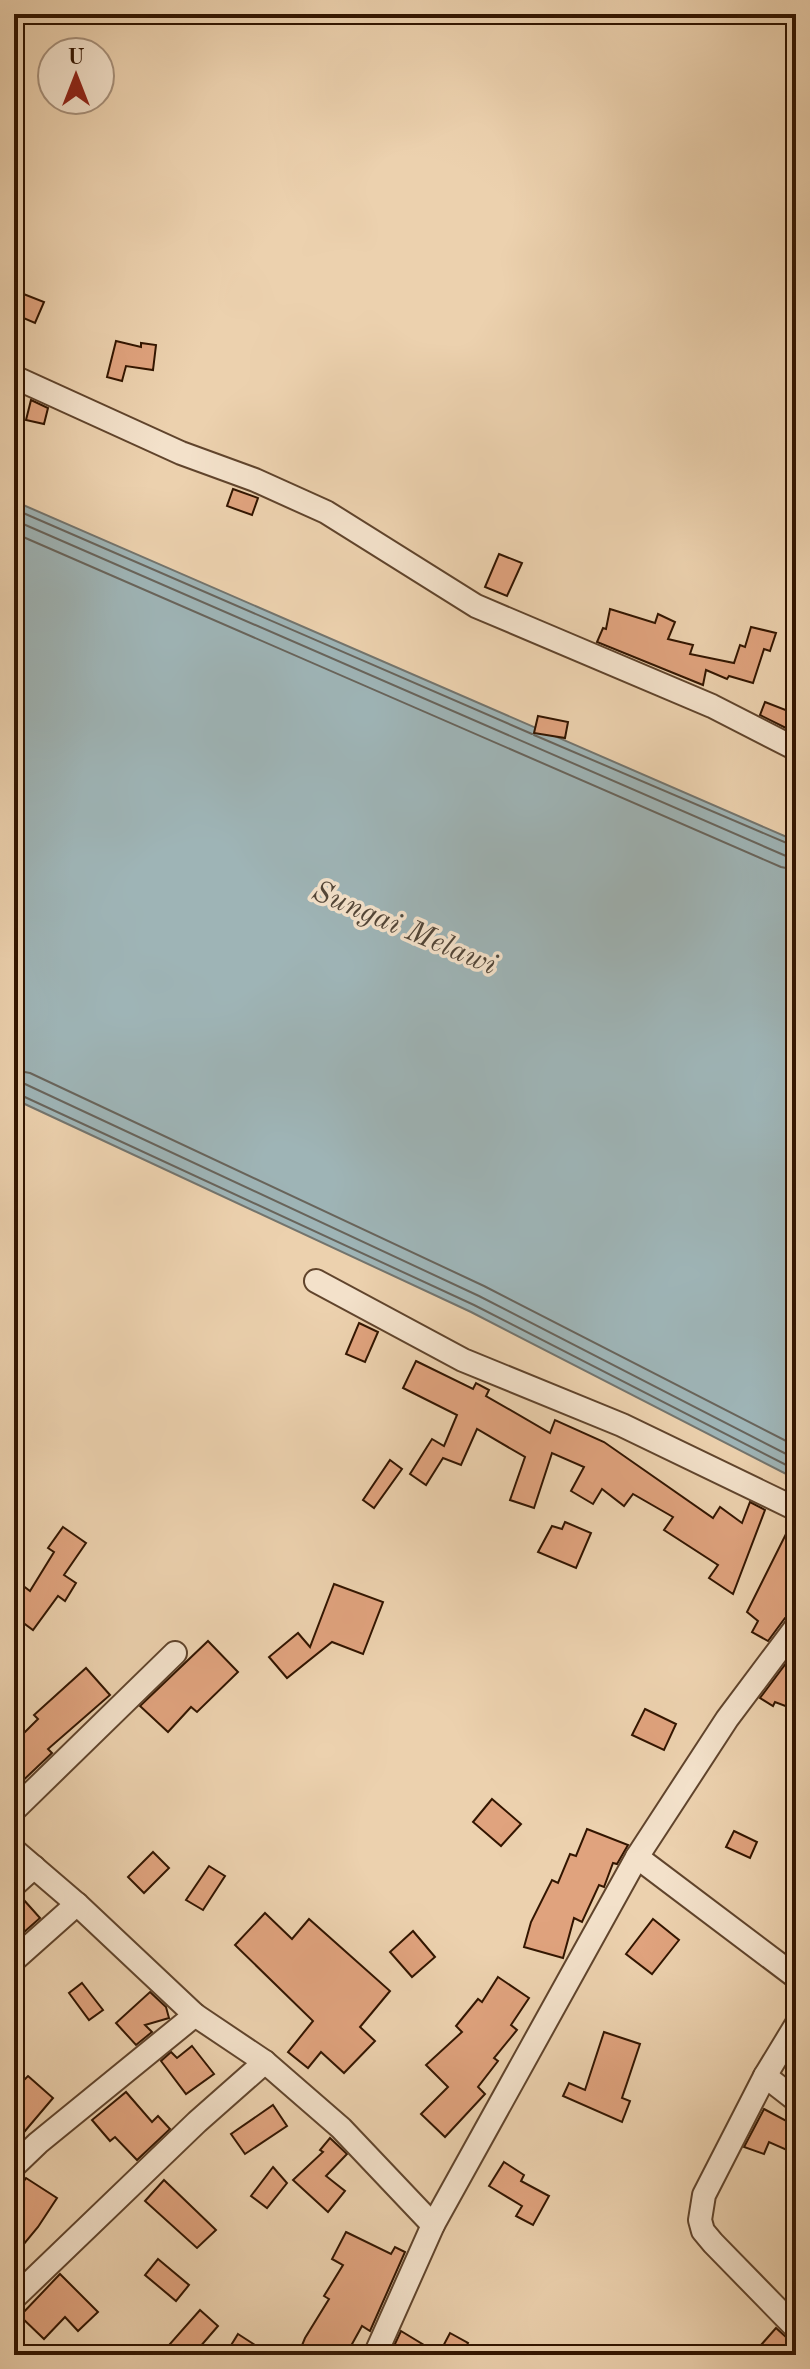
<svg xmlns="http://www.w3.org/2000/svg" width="810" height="2369" font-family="'Old Standard TT',serif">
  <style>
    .water { fill: #9eb4b6; stroke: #73746d; stroke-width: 2 }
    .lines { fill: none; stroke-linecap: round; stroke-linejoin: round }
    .shore { stroke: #68645b; stroke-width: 2 }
    .building { fill: #e0a37e; stroke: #321500; stroke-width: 2 }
    .minor-casing { stroke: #60442c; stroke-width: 26 }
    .minor { stroke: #f3e1ca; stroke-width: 22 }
    .labels { text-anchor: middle; stroke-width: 7; stroke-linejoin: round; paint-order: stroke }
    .water-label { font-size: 30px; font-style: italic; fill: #524537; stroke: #f3e1ca }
  </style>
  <rect width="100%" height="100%" fill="#ecd1ae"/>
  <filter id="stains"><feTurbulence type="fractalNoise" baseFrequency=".0025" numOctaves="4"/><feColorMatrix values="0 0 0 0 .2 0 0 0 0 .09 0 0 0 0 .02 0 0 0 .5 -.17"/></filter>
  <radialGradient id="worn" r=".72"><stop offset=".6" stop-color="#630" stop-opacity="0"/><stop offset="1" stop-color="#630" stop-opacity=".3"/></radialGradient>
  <!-- water -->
  <polygon class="water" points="14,501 796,841 796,1479 471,1312 14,1099"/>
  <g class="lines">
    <!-- shore -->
    <g class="shore">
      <polyline points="14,509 532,734"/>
      <polyline points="14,520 786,856 796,858"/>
      <polyline points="14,533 781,867 796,870"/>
      <polyline points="534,735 796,847"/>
      <polyline points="14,1070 30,1073 484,1286 796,1446"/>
      <polyline points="14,1082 25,1084 479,1296 796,1459"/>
      <polyline points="14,1092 474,1305 796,1470"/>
    </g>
  </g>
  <!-- building -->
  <g class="building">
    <polygon points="21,293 44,302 35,323 14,314"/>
    <polygon points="116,341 141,347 141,343 156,345 153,370 126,366 122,381 107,377"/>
    <polygon points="31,400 48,408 44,424 26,420"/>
    <polygon points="233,489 258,498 252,515 227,506"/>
    <polygon points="499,554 522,563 507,596 485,587"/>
    <polygon points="610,609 655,623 658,614 675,622 668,639 693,645 690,654 734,663 740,645 745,647 751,627 776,633 770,651 764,649 753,683 729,676 727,679 706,670 703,685 597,642 603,628 606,629"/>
    <polygon points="765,702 796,714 790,730 760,715"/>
    <polygon points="538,716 568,722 565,738 534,733"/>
    <polygon points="359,1323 378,1332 365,1362 346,1354"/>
    <polygon points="416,1361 473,1389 476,1383 489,1390 486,1396 550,1433 555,1420 604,1442 713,1518 720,1507 742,1523 750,1502 765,1510 733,1594 709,1578 718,1565 664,1530 673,1517 633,1494 624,1506 602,1489 593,1504 571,1491 584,1467 552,1453 534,1508 510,1500 525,1457 477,1429 461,1465 443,1458 426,1485 410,1474 432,1439 444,1446 457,1415 403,1388"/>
    <polygon points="390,1460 402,1469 374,1508 363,1500"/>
    <polygon points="565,1522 591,1533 576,1568 538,1552 552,1526 562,1529"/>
    <polygon points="792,1522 796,1523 796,1613 785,1618 768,1641 752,1632 758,1621 747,1612"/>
    <polygon points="63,1527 86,1543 64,1575 76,1583 65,1601 58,1596 33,1630 14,1616 14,1579 30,1591 54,1552 48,1548"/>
    <polygon points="334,1584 383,1602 363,1654 332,1642 287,1678 269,1657 298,1633 310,1647"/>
    <polygon points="208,1641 238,1672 197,1712 191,1707 168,1732 140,1706"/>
    <polygon points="796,1650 796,1710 775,1702 773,1706 760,1698"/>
    <polygon points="86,1668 110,1695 48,1749 52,1753 14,1789 14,1743 38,1719 34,1715"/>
    <polygon points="645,1709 676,1724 664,1750 632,1735"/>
    <polygon points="492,1799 521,1824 501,1846 473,1822"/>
    <polygon points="587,1829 628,1845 617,1864 613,1863 604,1887 599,1885 582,1922 574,1918 563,1958 524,1947 531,1922 552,1880 558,1883 570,1854 576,1856"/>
    <polygon points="734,1831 757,1842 750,1858 726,1847"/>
    <polygon points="153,1852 169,1868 144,1893 128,1877"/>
    <polygon points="209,1866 225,1876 203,1910 186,1900"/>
    <polygon points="23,1899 40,1918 23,1933 14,1923 14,1908"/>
    <polygon points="265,1913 292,1939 309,1919 390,1991 360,2027 375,2041 344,2073 321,2052 308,2068 288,2052 313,2021 235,1945"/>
    <polygon points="653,1919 679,1940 652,1974 626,1954"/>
    <polygon points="413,1931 435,1957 412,1977 390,1952"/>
    <polygon points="498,1977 529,1998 511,2025 517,2030 494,2058 498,2061 478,2087 485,2094 445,2137 421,2114 448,2087 426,2065 462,2032 456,2026 478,1999 482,2002"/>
    <polygon points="82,1983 103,2010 89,2020 69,1993"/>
    <polygon points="150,1992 166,2007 169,2018 145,2025 152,2032 136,2045 116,2023"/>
    <polygon points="604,2032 640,2044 622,2098 630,2101 622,2122 563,2096 569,2083 585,2090"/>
    <polygon points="192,2046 214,2074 186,2094 161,2061 171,2052 177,2058"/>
    <polygon points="28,2076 53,2098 14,2144 14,2090"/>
    <polygon points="126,2092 152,2122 158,2116 170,2129 137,2160 115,2137 110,2141 92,2120"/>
    <polygon points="273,2105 287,2126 245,2154 231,2134"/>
    <polygon points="764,2109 796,2126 796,2154 769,2142 764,2154 744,2147"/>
    <polygon points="330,2138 347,2154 326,2176 345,2191 328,2212 293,2180 323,2152 320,2150"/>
    <polygon points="504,2162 524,2175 521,2181 549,2196 533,2225 516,2216 522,2206 489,2186"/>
    <polygon points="273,2167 287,2183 267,2208 251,2196"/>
    <polygon points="26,2178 57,2198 38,2227 14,2256 14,2196"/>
    <polygon points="164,2180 216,2230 197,2248 145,2201"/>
    <polygon points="346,2232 391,2254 395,2247 405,2252 370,2331 362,2326 346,2355 298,2355 305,2338 329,2299 324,2296 343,2265 332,2259"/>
    <polygon points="158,2259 189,2285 176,2301 145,2275"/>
    <polygon points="60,2274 98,2312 78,2331 65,2317 44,2339 20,2316"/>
    <polygon points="200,2310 218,2326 193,2355 182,2355 169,2345"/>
    <polygon points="776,2328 787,2338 796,2342 796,2355 772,2355 761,2345"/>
    <polygon points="401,2331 439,2354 450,2333 468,2343 462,2355 408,2355 394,2346"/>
    <polygon points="238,2334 255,2345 249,2355 225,2355"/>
  </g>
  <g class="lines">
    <defs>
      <g id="minor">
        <polyline points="14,377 181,453 255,480 326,512 476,606 712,706 796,749"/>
        <polyline points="316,1281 463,1360 622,1425 796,1509"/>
        <polyline points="14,1810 175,1653"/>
        <polyline points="14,1850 77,1904 195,2015 265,2062 341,2128 433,2225"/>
        <polyline points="637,1857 796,1977"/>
        <polyline points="14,1885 34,1867"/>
        <polyline points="14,1960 77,1904"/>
        <polyline points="796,2025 765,2076 704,2195 700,2220 703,2231 713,2243 796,2328"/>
        <polyline points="765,2076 796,2100"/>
        <polyline points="14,2166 38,2143 195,2015"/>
        <polyline points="14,2298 197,2122 265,2062"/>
        <polyline points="375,2355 433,2225 637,1857 727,1719 796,1627"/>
      </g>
    </defs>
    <!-- minor casing -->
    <use href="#minor" class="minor-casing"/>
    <!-- minor -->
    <use href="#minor" class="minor"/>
  </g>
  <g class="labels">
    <!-- water labels -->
    <g class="water-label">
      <text transform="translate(405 927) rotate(23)" y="10">Sungai Melawi</text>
    </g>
  </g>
  <!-- margin -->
  <rect width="810" height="2369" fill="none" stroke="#ecd1ae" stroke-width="48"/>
  <rect x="16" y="16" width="778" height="2337" fill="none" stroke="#321500" stroke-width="4"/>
  <rect x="24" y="24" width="762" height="2321" fill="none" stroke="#321500" stroke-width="2"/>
  <!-- north arrow -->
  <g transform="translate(76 76)"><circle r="38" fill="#f3e1ca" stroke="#a68f79" stroke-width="2"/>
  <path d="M0-6L14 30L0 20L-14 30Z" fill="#8f2418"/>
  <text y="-12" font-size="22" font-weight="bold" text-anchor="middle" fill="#321500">U</text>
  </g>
  <rect width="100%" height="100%" filter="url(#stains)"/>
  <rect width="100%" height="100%" fill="url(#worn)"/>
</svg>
